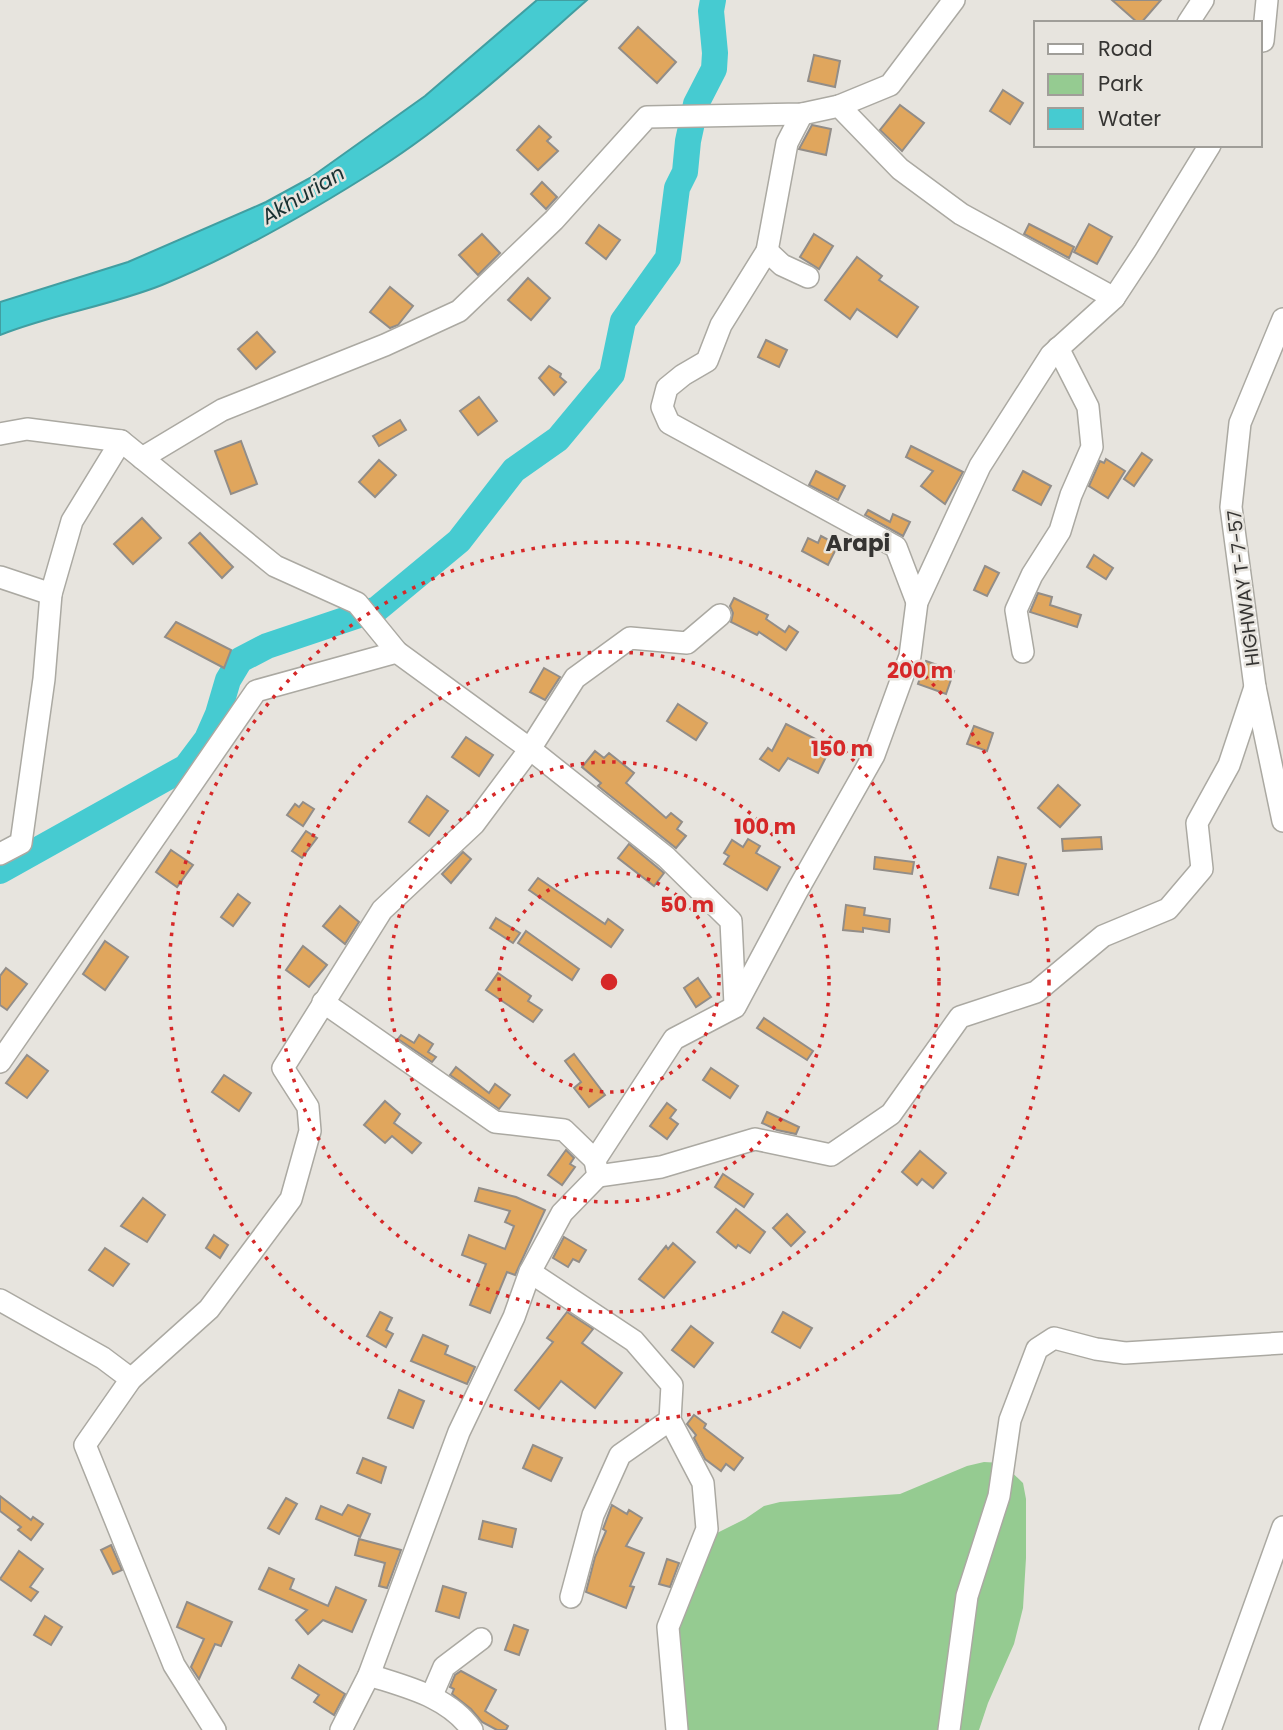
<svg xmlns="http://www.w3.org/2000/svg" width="1283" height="1730" font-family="Poppins,sans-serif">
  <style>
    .green { fill: #95cb91 }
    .water { fill: #46cbd1; stroke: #419ea1; stroke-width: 2 }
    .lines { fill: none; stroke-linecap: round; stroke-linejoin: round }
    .river { stroke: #46cbd1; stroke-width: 26 }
    .building { fill: #e0a65d; stroke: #928d88; stroke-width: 2 }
    .minor-casing { stroke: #aba9a2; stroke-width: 24 }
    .minor { stroke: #fff; stroke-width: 21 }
    .ring { fill: none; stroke: #d62828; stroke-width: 3.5; stroke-dasharray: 3.5 7 }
    .labels { text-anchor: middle; stroke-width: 5; stroke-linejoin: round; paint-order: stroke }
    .street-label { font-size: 19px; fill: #353432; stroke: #e7e4de }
    .water-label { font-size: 21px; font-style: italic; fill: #1a3132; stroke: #e7e4de }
    .quarter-label { font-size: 23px; font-weight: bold; fill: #353432; stroke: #e7e4de }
    .centre { fill: #d62828; stroke: #e7e4de; stroke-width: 3.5 }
    .ring-label { font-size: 21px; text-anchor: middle; font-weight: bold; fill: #d62828; stroke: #e7e4de; stroke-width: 5; stroke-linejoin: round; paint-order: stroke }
  </style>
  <rect width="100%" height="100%" fill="#e7e4de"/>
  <!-- green -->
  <polygon class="green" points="984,1462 1002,1463 1023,1483 1026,1499 1026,1558 1023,1608 1014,1644 988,1703 979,1730 686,1730 674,1687 680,1615 711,1536 745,1519 764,1506 780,1502 900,1494 967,1466"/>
  <!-- water -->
  <path class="water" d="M537 0H587C522 57 454 120 381 167 312 211 238 254 162 285 109 306 53 314 0 335V302L128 262 266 202 310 178 425 96Z"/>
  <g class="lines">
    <!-- river -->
    <polyline class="river" points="0,871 186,767 207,739 218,714 228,680 240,660 267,646 377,609 459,541 514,470 558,439 612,374 623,321 668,258 677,188 685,172 688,141 696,104 714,69 715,53 711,11 713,0"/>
  </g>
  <!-- building -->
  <g class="building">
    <polygon points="1112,0 1161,0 1141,23 1138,23"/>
    <polygon points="638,27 676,62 657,83 619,48"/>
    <polygon points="814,55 840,61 835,87 808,81"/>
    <polygon points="1003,90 1023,103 1010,124 990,111"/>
    <polygon points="900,105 924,123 902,151 880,130"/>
    <polygon points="812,125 831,129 826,155 799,149"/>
    <polygon points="539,126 551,137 547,141 558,151 538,170 517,150"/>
    <polygon points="542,182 557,197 546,209 531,194"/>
    <polygon points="1029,224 1074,247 1069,258 1024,234"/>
    <polygon points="1089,224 1112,237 1097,264 1074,252"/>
    <polygon points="599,225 620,240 606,259 586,243"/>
    <polygon points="482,234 500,253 478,275 459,255"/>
    <polygon points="814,234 833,246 819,269 800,257"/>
    <polygon points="857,257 882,276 879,280 918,307 897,337 857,309 850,319 825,300"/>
    <polygon points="528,278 550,298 531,320 508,300"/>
    <polygon points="390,287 413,306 398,325 390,328 370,312"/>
    <polygon points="257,332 275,352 256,369 238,349"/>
    <polygon points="766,340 787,350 779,367 758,357"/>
    <polygon points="549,366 561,374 560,377 566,382 554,395 539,378"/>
    <polygon points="479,397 497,421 478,435 460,411"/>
    <polygon points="400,420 406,430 379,446 373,436"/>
    <polygon points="241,441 257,484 231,494 215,451"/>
    <polygon points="911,446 963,472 945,504 921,486 933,471 906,457"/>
    <polygon points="1142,453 1152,460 1134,486 1124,479"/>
    <polygon points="1106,459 1125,471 1108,498 1089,486 1100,461 1104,463"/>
    <polygon points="379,460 396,475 375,497 359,482"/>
    <polygon points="816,471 845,486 838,500 809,485"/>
    <polygon points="1023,471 1051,486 1041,505 1013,490"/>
    <polygon points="868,510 890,522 893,514 910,522 903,536 865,515"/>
    <polygon points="142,518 161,538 133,564 114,544"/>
    <polygon points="200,533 233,567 222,578 189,543"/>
    <polygon points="821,536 838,545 828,565 802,551 808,538 818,543"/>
    <polygon points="1094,555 1113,568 1106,579 1087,567"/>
    <polygon points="985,566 999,573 987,596 974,590"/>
    <polygon points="1038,593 1052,597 1050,605 1081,615 1077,627 1030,612"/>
    <polygon points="734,598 768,615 766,619 785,632 789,626 798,632 786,650 759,632 757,635 731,622 733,613 730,606"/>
    <polygon points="176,622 231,650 224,668 165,637"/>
    <polygon points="926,661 954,671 946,694 918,684"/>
    <polygon points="544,668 560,677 545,700 530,692"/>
    <polygon points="678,704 707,723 696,740 667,721"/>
    <polygon points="786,724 831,747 818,773 788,758 779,771 760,759 768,748 772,751"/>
    <polygon points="974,726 993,733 987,751 967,744"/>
    <polygon points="466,737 493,755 479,776 452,757"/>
    <polygon points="595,751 604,758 609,753 634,773 626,783 666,818 671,813 682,822 677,829 686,836 676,848 598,786 601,783 582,767"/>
    <polygon points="1058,785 1080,805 1060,827 1038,808"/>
    <polygon points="427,796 448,811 429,836 409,822"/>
    <polygon points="303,802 314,809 303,826 287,815 295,804 299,807"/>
    <polygon points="306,831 317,838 302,858 292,851"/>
    <polygon points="1101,837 1102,849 1063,851 1062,839"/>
    <polygon points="748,839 760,846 756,853 780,867 767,890 724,864 729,856 724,853 732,840 743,847"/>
    <polygon points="629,844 664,873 654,886 618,858"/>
    <polygon points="171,850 193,865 177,887 156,872"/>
    <polygon points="463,852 471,859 451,883 442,874"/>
    <polygon points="875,857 914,862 912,874 874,869"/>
    <polygon points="998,857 1026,864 1018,895 990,888"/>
    <polygon points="538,878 605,924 608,919 623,930 611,947 529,890"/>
    <polygon points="238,894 250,903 233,926 221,917"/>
    <polygon points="846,905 865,908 864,915 890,919 889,932 863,928 863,932 843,930"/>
    <polygon points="340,906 359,922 345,944 323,926"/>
    <polygon points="496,918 520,933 513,943 490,928"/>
    <polygon points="526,931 579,969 572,980 518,943"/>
    <polygon points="105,941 128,957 105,990 83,974"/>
    <polygon points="303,946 327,965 309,987 286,970"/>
    <polygon points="6,968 27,984 7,1010 0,1005 0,976"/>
    <polygon points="498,973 531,996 528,1001 542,1010 533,1022 486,990"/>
    <polygon points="698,978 711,997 696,1007 684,988"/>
    <polygon points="764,1018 813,1051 807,1060 757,1028"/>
    <polygon points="401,1035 414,1043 419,1035 433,1044 428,1052 436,1057 432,1062 398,1039"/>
    <polygon points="574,1054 605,1095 589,1107 574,1088 581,1082 565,1061"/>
    <polygon points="27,1055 48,1071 27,1098 6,1083"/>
    <polygon points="456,1067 489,1093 495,1084 510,1095 499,1109 450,1075"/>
    <polygon points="711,1068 738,1086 730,1098 703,1080"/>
    <polygon points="224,1075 251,1093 239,1111 212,1092"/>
    <polygon points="385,1101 400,1114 394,1123 421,1143 412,1153 392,1136 385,1143 364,1125"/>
    <polygon points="667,1103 676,1110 670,1118 678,1124 667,1139 650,1126"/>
    <polygon points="767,1112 799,1127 796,1134 777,1130 762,1123"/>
    <polygon points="566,1150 574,1158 570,1164 575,1167 562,1185 548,1175"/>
    <polygon points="920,1151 946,1173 933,1188 922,1179 917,1185 902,1172"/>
    <polygon points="723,1174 753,1194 744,1207 715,1187"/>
    <polygon points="479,1188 516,1197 545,1210 515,1275 507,1272 490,1313 470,1305 486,1264 462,1255 469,1235 505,1249 514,1226 505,1222 510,1211 475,1201"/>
    <polygon points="143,1198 165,1215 147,1242 121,1226"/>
    <polygon points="736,1209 765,1232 750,1253 738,1245 736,1248 717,1232"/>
    <polygon points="787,1214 805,1232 791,1246 773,1228"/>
    <polygon points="214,1235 228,1245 220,1258 206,1248"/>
    <polygon points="564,1237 586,1250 579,1262 573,1259 568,1267 553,1258"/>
    <polygon points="673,1243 695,1262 664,1298 639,1279 666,1246 668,1249"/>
    <polygon points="105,1248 129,1264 113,1286 89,1270"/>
    <polygon points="380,1312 392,1318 386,1330 393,1334 386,1347 367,1336"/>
    <polygon points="567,1312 593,1329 582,1343 622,1373 595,1408 561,1381 539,1409 515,1390 553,1342 547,1338"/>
    <polygon points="783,1312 812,1328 800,1348 772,1332"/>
    <polygon points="691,1326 713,1343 694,1367 672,1350"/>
    <polygon points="423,1335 448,1346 445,1354 475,1367 467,1384 411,1361"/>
    <polygon points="399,1390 424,1401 413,1428 388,1418"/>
    <polygon points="694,1415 706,1424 704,1428 743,1458 734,1470 726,1464 721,1471 705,1459 694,1438 696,1435 687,1424"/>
    <polygon points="533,1445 562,1458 551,1481 523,1468"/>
    <polygon points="363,1458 386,1467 381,1483 357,1473"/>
    <polygon points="0,1496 31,1520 33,1517 43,1524 31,1540 18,1530 21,1527 0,1511"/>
    <polygon points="286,1498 297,1504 279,1534 268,1528"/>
    <polygon points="348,1505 370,1514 360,1537 316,1519 321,1506 342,1515"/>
    <polygon points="612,1505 627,1514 629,1510 642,1518 626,1546 644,1553 630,1586 634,1587 626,1608 586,1592 595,1557 606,1531 603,1529"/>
    <polygon points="483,1521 516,1529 512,1547 479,1539"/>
    <polygon points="359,1539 401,1550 387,1588 379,1586 385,1563 355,1555"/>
    <polygon points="111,1545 122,1570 113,1574 101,1550"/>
    <polygon points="19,1551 43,1569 30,1587 38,1592 31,1601 0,1579"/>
    <polygon points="667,1559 679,1563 670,1587 659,1584"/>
    <polygon points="269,1568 294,1579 290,1589 328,1606 336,1587 366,1600 352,1632 323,1620 308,1634 296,1620 307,1610 259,1589"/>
    <polygon points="443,1586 466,1593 459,1618 436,1611"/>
    <polygon points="187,1602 232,1622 221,1646 215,1644 199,1679 191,1667 204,1639 177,1627"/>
    <polygon points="45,1616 62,1627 51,1645 34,1635"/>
    <polygon points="514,1625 528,1630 519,1655 505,1650"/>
    <polygon points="299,1665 345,1694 334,1715 314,1702 319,1695 292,1678"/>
    <polygon points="461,1671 496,1690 485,1711 508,1726 506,1730 497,1730 482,1722 471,1709 452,1694 454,1689 450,1687 455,1675"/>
  </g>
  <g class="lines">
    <defs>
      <g id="minor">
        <polyline points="1188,23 1203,0"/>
        <polyline points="1263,41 1267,0"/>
        <polyline points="839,106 890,85 954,0"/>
        <polyline points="802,114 787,143 767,251 721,325 707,361 683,375 667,388 662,407 669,423 896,547 917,602"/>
        <polyline points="767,251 782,265 808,277"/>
        <polyline points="1283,319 1240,423 1231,507 1255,687 1283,821"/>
        <polyline points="0,434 27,429 121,441 275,566 357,603 397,652 530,749 666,857 731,921 735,1005"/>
        <polyline points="142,458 222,410 385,345 459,311 554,220 647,117 802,114 839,106 900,169 961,214 1114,298"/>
        <polyline points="0,577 51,594 72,521 121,441"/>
        <polyline points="1023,652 1016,610 1032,575 1060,531 1071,495 1092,447 1088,407 1058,348"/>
        <polyline points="0,854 21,843 44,679 51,594"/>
        <polyline points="323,1002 495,1122 564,1130 595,1160"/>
        <polyline points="0,1062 256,691 397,652"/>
        <polyline points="598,1176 661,1167 755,1139 831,1155 891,1114 960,1017 1036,992 1103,936 1168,909 1202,869 1197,823 1229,765 1255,687"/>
        <polyline points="530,1272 634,1341 672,1385 670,1420 620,1455 593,1515 571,1597"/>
        <polyline points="0,1300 103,1358 131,1379"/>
        <polyline points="670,1420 703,1483 707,1529 668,1627 677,1730"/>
        <path d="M369 1675C406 1687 448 1696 472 1730"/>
        <polyline points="432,1695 444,1667 481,1639"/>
        <polyline points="215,1730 174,1665 85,1445 131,1379 209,1309 291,1199 310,1131 308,1107 283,1068 382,910 474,824 530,749 575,678 630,638 687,643 720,615"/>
        <polyline points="341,1730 369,1675 459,1432 514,1317 530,1272 562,1213 598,1176 595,1160 674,1039 735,1007 797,891 874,755 910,656 917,602 980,466 1051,355 1114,298 1145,251 1210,145"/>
        <polyline points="949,1730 967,1596 999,1496 1010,1420 1037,1349 1054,1338 1096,1349 1125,1353 1283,1343"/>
        <polyline points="1210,1730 1283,1527"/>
      </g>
    </defs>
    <!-- minor casing -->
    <use href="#minor" class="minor-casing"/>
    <!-- minor -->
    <use href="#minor" class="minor"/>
  </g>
  <!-- distance rings -->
  <g class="ring">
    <circle cx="609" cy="982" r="110"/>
    <circle cx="609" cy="982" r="220"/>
    <circle cx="609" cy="982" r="330"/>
    <circle cx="609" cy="982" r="440"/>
  </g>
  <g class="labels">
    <!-- street labels -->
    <g class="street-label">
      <text transform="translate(1243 588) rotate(-97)" y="7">HIGHWAY T-7-57</text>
    </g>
    <!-- water labels -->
    <g class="water-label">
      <text transform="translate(303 195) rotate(-31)" y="7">Akhurian</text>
    </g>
    <!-- quarter labels -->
    <g class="quarter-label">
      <text x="858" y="551">Arapi</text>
    </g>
  </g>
  <circle cx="609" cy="982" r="10" class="centre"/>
  <g class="ring-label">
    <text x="920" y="678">200 m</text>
    <text x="842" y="756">150 m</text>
    <text x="765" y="834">100 m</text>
    <text x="687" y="912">50 m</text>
  </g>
  <!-- legend -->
  <rect x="1034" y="21" width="228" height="126" fill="#e7e4de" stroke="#a09e99" stroke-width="2"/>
  <rect x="1048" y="44" width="35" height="10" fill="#ffffff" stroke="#a09e99" stroke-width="2"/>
  <text x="1098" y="56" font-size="21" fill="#353432">Road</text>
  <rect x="1048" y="74" width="35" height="21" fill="#95cb91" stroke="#a09e99" stroke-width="2"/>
  <text x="1098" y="91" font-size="21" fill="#353432">Park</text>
  <rect x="1048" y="108" width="35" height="21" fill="#46cbd1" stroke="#a09e99" stroke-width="2"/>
  <text x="1098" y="126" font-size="21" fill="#353432">Water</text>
</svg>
